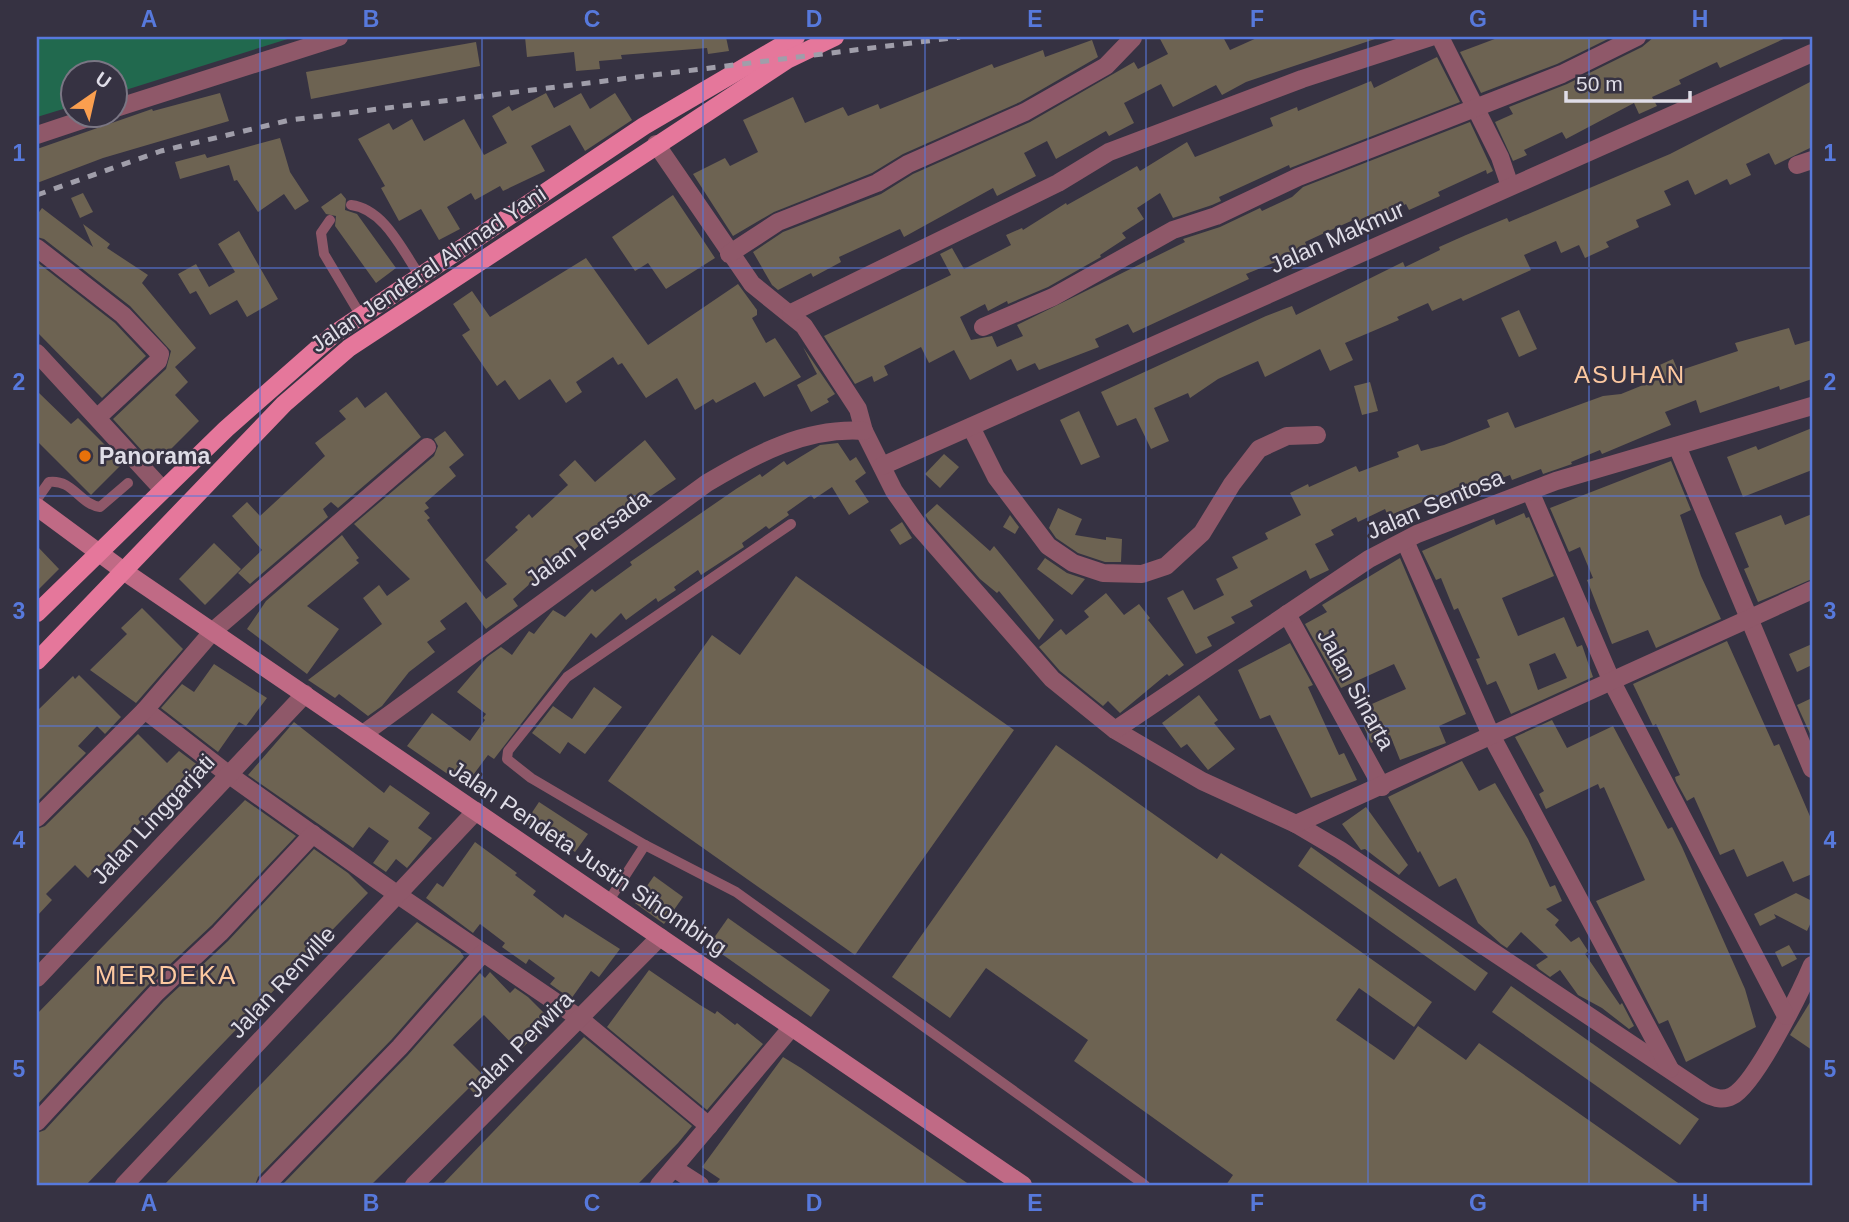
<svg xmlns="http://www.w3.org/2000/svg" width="1849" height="1222" font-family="Arial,sans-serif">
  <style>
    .green { fill: #21694e }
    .building { fill: #6d6352; fill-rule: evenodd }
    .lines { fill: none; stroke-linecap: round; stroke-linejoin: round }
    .lane { stroke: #8f5869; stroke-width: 10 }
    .street { stroke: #8f5869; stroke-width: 18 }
    .secondary { stroke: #c06a85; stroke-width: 18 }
    .primary { stroke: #e5779b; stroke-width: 18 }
    .rail { stroke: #a09eaa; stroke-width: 5; stroke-dasharray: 9 9; stroke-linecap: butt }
    .grid { fill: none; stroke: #5779dc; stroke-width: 2; stroke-opacity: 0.55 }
    .food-dot { fill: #e8710a; stroke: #363242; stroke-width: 2.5 }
    .labels { text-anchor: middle; stroke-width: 5; stroke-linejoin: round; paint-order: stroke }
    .street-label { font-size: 23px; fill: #dfdde7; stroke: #363242 }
    .poi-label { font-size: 23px; font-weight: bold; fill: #dfdde7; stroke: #363242; text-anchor: start }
    .neighbourhood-label { font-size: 24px; letter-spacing: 2px; fill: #fcc8a0; stroke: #363242 }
    .quarter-label { font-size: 26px; letter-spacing: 2px; fill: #fcc8a0; stroke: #363242 }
    .neatline { fill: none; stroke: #5779dc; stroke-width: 2.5 }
    .grid-label { font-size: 23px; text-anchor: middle; font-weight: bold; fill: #5779dc }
  </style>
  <rect width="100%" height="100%" fill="#363242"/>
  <!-- green -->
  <polygon class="green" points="37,37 294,37 116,93 116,74 74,74 73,106 37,117"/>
  <!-- building -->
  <g class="building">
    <polygon points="525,37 726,37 729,51 708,54 707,48 621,55 622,59 599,61 600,69 576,71 574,52 527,57"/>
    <polygon points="1159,37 1223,37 1230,50 1259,37 1375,39 1246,82 1222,95 1216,85 1173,107 1161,84 1124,103 1134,123 1109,136 1106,131 1056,159 1047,141 1024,153 1036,176 997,196 993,188 904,237 900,229 839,257 841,262 813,277 811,273 778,290 772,285 753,252 783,232 881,194 913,174 1030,122 1134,62 1138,69 1168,54"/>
    <polygon points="1500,37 1612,37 1557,64 1481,93 1460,52"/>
    <polygon points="1654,37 1788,37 1720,68 1717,62 1679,80 1681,84 1652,97 1657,106 1639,114 1634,103 1566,139 1562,132 1524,150 1527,155 1513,161 1495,122 1513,114 1509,107 1567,84 1642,47"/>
    <polygon points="1092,40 1098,57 1020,102 903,154 872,173 774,212 733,236 693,174 725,158 730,166 758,152 743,120 793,97 805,123 843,107 848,116 878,104 880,109 992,64 994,68 1043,50 1045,57"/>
    <polygon points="476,42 480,66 311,99 306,72"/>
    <polygon points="1437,57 1460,102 1290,168 1289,165 1219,197 1221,201 1212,205 1173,218 1160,193 1137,208 1144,219 1122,233 1126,238 1100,255 1101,257 1048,287 1008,304 1007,301 988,311 985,304 960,317 971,340 992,336 997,347 1023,336 1017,325 1185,242 1183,239 1220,227 1260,208 1262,211 1292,197 1303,187 1470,122 1493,171 1487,174 1486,170 1438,192 1440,196 1409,210 1406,204 1362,227 1358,218 1333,229 1305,242 1308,249 1246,274 1249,279 1133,333 1128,324 1095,339 1099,347 1039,370 1035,363 1017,371 1011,359 970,380 954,350 929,363 921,347 884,366 888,375 874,382 872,376 855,384 824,336 951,275 940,254 952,248 964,269 1011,245 1006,235 1022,228 1023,230 1066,203 1067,205 1137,166 1140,171 1187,142 1195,157 1273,126 1270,118 1297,107 1298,111 1371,81 1374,88"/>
    <polygon points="1812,81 1812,147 1775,165 1769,153 1746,164 1751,175 1730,185 1727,179 1695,195 1688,180 1664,191 1671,205 1636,220 1639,227 1606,242 1609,247 1585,258 1579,245 1561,253 1556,241 1524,255 1531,270 1463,301 1461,298 1432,311 1428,303 1397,317 1399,320 1345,343 1353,360 1330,371 1320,349 1265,377 1258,361 1218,379 1190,398 1188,393 1154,408 1169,441 1151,449 1136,418 1117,426 1101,392 1266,316 1292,306 1296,315 1403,262 1405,267 1440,250 1439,247 1466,235 1507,218 1509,222 1670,154"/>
    <polygon points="220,93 229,121 103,158 37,183 37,149 152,109 153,111"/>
    <polygon points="546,93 554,108 581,93 590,109 615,93 632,120 585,151 570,125 531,146 545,171 503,191 500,186 475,200 471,193 447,207 460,229 439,240 421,209 399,221 381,188 385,186 358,139 389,123 393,130 412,119 424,141 464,119 484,155 507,143 492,116 509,106 512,111"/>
    <polygon points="280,138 290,172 309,201 295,210 284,194 258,212 237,180 234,181 229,165 180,179 175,162 205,154 207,158"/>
    <polygon points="83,193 93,212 80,218 71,198"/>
    <polygon points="341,193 346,199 345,210 357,214 396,268 376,283 335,226 336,216 326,214 321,207"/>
    <polygon points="673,195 715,258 666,289 648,263 635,271 612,237"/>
    <polygon points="42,208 93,247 83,224 110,244 107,248 148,275 142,283 196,348 175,367 188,382 175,395 199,421 155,465 113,419 166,369 171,351 130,306 44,239 37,237 37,215"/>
    <polygon points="239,231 278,299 247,317 237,300 210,315 196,291 190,294 178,274 196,264 209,287 235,272 218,244"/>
    <polygon points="586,258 648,345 738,284 757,310 757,315 752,318 766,343 775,338 801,377 764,397 755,382 716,403 713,399 695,410 677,378 646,398 622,363 618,365 613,357 576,382 582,392 566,403 550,379 519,400 505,380 497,386 462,335 470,330 453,304 472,291 490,317"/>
    <polygon points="37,262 115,323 146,356 102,398 37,332"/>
    <polygon points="1519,310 1537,349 1519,357 1501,318"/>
    <polygon points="1789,328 1795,345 1812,340 1812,379 1780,390 1779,386 1700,413 1696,400 1665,412 1671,425 1602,454 1600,450 1571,462 1572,464 1543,474 1541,469 1512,480 1510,475 1464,492 1461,486 1388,516 1385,509 1358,522 1356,517 1331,530 1334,535 1315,544 1329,570 1310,579 1306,570 1250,601 1253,606 1231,617 1235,623 1207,637 1212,646 1196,654 1167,598 1183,590 1194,610 1224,595 1216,579 1238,568 1232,557 1268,539 1265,533 1301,515 1290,493 1308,484 1309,487 1356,466 1359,472 1399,457 1397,452 1418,444 1421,451 1444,445 1490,427 1487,420 1508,412 1515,428 1603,396 1621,394 1658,379 1653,368 1673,359 1678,371 1738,351 1735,343"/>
    <polygon points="803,347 835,394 827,399 829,402 811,412 797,385 817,374"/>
    <polygon points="1370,382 1378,411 1362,415 1354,386"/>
    <polygon points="37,391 71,424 78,418 123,463 91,495 37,441"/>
    <polygon points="386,392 421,437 338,508 331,502 323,509 328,517 250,584 238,573 262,550 232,516 247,502 260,516 325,456 315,443 346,419 339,411 357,397 365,408"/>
    <polygon points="1079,411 1100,457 1081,465 1060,420"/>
    <polygon points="1812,428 1812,470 1743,497 1727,457 1756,446 1758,450"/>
    <polygon points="445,431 464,455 449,467 456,476 425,503 429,508 424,511 430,518 427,520 486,599 507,584 485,560 518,530 515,527 529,514 532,518 568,485 559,475 575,460 595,482 645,440 676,479 645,500 642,496 627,510 623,505 573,551 569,546 546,566 551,571 536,584 533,581 513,599 518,606 486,629 466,602 440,621 446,629 427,642 435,652 409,672 382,706 368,716 339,694 335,698 308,680 382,624 363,598 379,585 387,596 410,579 354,524 434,456 438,446 434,439"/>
    <polygon points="838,443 850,461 856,457 866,473 855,481 869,502 849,515 832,487 814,499 811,495 787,512 789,515 769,529 766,526 742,543 744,547 701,575 698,570 674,587 676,590 658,602 656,598 626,620 621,613 596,638 591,633 494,759 488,755 465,786 407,746 432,713 470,741 485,720 483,718 486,714 457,692 487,657 501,647 512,655 529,631 534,634 553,610 565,617 592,589 595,592 632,565 630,562 736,489 760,474 762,477 784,461 787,465 820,445"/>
    <polygon points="944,454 959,467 940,488 925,474"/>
    <polygon points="1671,461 1691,510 1680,515 1701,576 1721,619 1656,648 1648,630 1612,644 1587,580 1593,578 1580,547 1569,552 1550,508"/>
    <polygon points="937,504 990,551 994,546 1054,620 1039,640 999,591 997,593 980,579 929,521 925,515"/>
    <polygon points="1058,508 1082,519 1075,535 1106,540 1106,537 1122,539 1121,562 1105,562 1078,553 1056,538 1049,528"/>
    <path d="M1524 513 1526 518 1529 517 1554 576 1502 598 1518 636 1564 617 1577 647 1582 645 1593 677 1511 714 1496 681 1487 685 1476 659 1480 658 1458 608 1454 610 1441 578 1436 580 1422 551 1494 519 1496 525ZM1555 653 1567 678 1538 690 1529 664Z"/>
    <polygon points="1812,514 1812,579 1758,602 1744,569 1749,567 1735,533 1781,515 1785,525"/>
    <polygon points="1010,515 1019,527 1015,534 1003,527"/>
    <polygon points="902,522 912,538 900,545 890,530"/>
    <polygon points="342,535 359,558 356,560 359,563 307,606 339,629 307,674 247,629 266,601"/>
    <polygon points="214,543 241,569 205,605 179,579"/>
    <polygon points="37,546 59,569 37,591"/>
    <polygon points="1045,558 1067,573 1085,579 1072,595 1037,569"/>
    <polygon points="1400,558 1466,714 1439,726 1446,743 1400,760 1390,735 1371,743 1364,727 1372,723 1365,707 1406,689 1394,664 1341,688 1305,624 1327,612 1322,605"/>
    <polygon points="796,576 1014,730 855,955 608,781 712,635 740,655"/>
    <polygon points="1106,593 1124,615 1139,604 1150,618 1148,620 1184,665 1169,676 1167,674 1120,713 1108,701 1103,706 1060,671 1039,647 1061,629 1066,635 1089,617 1084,611"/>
    <polygon points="142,608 183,649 136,703 90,670 127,634 121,628"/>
    <polygon points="1727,641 1774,746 1779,744 1812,821 1812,874 1793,882 1783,861 1747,877 1734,849 1720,855 1694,797 1687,801 1676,781 1675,777 1680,775 1656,724 1653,726 1633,684"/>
    <polygon points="1290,643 1313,685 1308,687 1339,755 1344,753 1357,780 1311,798 1270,715 1260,719 1238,670"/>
    <polygon points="1812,644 1812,665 1797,672 1789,654"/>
    <polygon points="214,664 267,698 246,726 239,722 218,752 161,708 182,684 194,692"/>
    <polygon points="79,675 121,717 105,734 97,726 78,746 86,753 37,802 37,711 73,676 75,679"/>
    <polygon points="594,687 622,707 585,754 568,742 560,754 532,733 553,706 572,719"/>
    <polygon points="1199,695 1218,720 1214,723 1235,749 1208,770 1187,744 1181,748 1162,723"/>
    <polygon points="1812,698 1812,738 1797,705"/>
    <polygon points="1552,720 1567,748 1613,726 1668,829 1672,827 1682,847 1745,989 1756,1027 1686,1062 1668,1020 1659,1024 1596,901 1645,880 1604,787 1600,789 1598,784 1546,809 1539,794 1544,791 1515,737"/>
    <polygon points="294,722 384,793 390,785 430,813 418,828 432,838 407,868 396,859 386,872 373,863 389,841 369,827 353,848 248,775"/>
    <polygon points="138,734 167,763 179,751 203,769 189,783 186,780 169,797 166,795 88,878 75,865 46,894 52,900 37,916 37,829 45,826"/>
    <polygon points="1056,745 1217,859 1221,853 1432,1002 1414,1027 1359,988 1336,1020 1394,1060 1418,1026 1466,1060 1479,1043 1681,1185 1226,1185 1233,1175 1074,1061 1088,1040 986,968 950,1018 892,977"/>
    <polygon points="1462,761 1479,791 1495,783 1528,839 1550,887 1555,885 1562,901 1546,909 1559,920 1555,925 1571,942 1579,937 1588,951 1585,954 1620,1005 1622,1003 1634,1026 1629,1029 1602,1008 1578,995 1560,970 1550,977 1539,969 1536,965 1548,957 1521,932 1507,948 1501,944 1478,923 1456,878 1439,887 1420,851 1418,853 1388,797"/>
    <polygon points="245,800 296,836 212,925 148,985 37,1105 37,1014"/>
    <polygon points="539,802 588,834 575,852 552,836 550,840 525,823"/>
    <polygon points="1366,807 1408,865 1399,875 1365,849 1361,850 1342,824"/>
    <polygon points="475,842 517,873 515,875 536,891 533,895 563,918 565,914 620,949 599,977 591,971 571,999 550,984 555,978 529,959 526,964 502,947 505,943 480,924 473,933 426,898 437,883 443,887"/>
    <polygon points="1311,847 1488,973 1475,991 1298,866"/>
    <polygon points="314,849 348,873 368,893 86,1185 37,1185 37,1133 45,1130 164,1001 228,941"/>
    <polygon points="654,876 683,897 664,924 635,903"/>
    <polygon points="1796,893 1812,901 1812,920 1807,931 1774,914 1776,918 1760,926 1754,914"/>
    <polygon points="728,918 830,990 811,1017 709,945"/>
    <polygon points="417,922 460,951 464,957 392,1039 258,1177 255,1185 164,1185"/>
    <polygon points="1789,945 1797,959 1782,967 1775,952"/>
    <polygon points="649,970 700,1005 715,1014 717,1011 735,1025 737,1023 763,1044 707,1110 607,1027"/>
    <polygon points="490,972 510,993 515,988 528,997 551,1020 519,1051 484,1015 453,1045 488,1080 475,1094 469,1088 371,1185 282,1185 408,1055 480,973 485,978"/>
    <polygon points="1511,986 1699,1119 1680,1145 1492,1012"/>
    <polygon points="1812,999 1812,1050 1790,1035"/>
    <polygon points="584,1037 692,1126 678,1143 637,1185 442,1185"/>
    <polygon points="783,1057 801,1068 970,1185 715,1185 720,1179 702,1167"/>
  </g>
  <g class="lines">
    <!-- lane -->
    <g class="lane">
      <path d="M351 205C384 209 402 250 420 276"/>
      <polyline points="330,220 321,233 324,254 361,316"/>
      <path d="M37 499 49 482C73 479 79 504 100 507L128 483"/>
      <polyline points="645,845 736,892 1145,1185"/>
      <polyline points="608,902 645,845 531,778 507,759 508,751 567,677 791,524"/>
    </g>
    <!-- street -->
    <g class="street">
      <polyline points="1440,37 1500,157 1510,186"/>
      <polyline points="116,108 339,37"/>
      <polyline points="37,135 94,116"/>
      <path d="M656 144 752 284 804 326 858 409 864 431 894 491 920 528 1052 679 1115 730 1202 781 1296 824 1340 850 1706 1094C1715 1098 1723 1101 1732 1096 1755 1085 1801 991 1812 965"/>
      <polyline points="1797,165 1812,160"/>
      <polyline points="37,248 123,315 160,354 158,361 98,417"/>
      <polyline points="729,254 778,222 877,183 908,164 1025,112 1106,66 1133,38"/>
      <polyline points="791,313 1058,183 1109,152 1302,79 1431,37"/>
      <polyline points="983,327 1053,297 1173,230 1216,216 1298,177 1562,74 1637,37"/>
      <polyline points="37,353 163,490"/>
      <polyline points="971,427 996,477 1048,546 1073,563 1103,573 1142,574 1166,566 1202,533 1232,484 1259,449 1287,436 1317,435"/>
      <polyline points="1677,446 1812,769"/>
      <polyline points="882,466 1812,53"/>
      <polyline points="1530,491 1612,682 1786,1016"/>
      <polyline points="1405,541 1491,735 1670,1069"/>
      <polyline points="1287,614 1382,787"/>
      <polyline points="145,710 228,774 398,895 579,1018 709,1126"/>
      <polyline points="1115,730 1369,559 1417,534 1556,481 1812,406"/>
      <path d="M363 734 707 483C756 454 806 427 864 431"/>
      <polyline points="37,818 145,710 213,631 427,447"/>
      <polyline points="1296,824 1812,590"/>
      <polyline points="37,978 305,694"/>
      <polyline points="37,1122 156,993 220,933 313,834"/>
      <polyline points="675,1169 700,1185"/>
      <polyline points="124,1185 476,811"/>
      <polyline points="266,1185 400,1047 483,953"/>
      <polyline points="414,1185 660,937"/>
      <polyline points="659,1185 792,1027"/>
    </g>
    <!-- secondary -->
    <polyline class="secondary" points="37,507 125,572 1023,1185"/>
    <!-- primary -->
    <g class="primary">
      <polyline points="37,613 226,429 334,334 644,126 796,37"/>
      <polyline points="37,661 284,404 349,348 787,60 835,37"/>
    </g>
    <!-- rail -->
    <polyline class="rail" points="37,195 161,151 290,120 960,37"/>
  </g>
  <!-- grid -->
  <path class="grid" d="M260 37V1185M482 37V1185M703 37V1185M925 37V1185M1146 37V1185M1368 37V1185M1589 37V1185M37 268H1812M37 496H1812M37 726H1812M37 954H1812"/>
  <!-- markers -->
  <circle class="food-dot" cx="85" cy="456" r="7"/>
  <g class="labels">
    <!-- street labels -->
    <g class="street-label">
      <text transform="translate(1337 237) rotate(-24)" y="8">Jalan Makmur</text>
      <text transform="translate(428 269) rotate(-34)" y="8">Jalan Jenderal Ahmad Yani</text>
      <text transform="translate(1435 504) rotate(-23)" y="8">Jalan Sentosa</text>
      <text transform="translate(588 538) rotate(-36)" y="8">Jalan Persada</text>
      <text transform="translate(1356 689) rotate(61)" y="8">Jalan Sinarta</text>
      <text transform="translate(153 819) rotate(-47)" y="8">Jalan Linggarjati</text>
      <text transform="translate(588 858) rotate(34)" y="8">Jalan Pendeta Justin Sihombing</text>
      <text transform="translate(282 982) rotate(-47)" y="8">Jalan Renville</text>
      <text transform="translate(520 1044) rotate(-45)" y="8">Jalan Perwira</text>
    </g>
    <!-- poi labels -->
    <g class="poi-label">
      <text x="99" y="464">Panorama</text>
    </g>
    <!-- neighbourhood labels -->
    <g class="neighbourhood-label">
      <text x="1630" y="383">ASUHAN</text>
    </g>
    <!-- quarter labels -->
    <g class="quarter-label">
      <text x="166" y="984">MERDEKA</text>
    </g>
  </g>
  <!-- border -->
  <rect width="1849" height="1222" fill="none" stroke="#363242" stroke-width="77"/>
  <!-- north arrow -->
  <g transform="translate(94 94) rotate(34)"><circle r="33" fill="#363242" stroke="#7a7684" stroke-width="2"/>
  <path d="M0-5L12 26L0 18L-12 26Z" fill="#fa9f4f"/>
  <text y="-10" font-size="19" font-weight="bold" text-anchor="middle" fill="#dfdde7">U</text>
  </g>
  <!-- scale -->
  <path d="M1566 91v10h124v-10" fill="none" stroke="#dfdde7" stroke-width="3.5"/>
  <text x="1576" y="91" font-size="21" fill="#dfdde7" stroke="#363242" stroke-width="5" paint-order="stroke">50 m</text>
  <rect x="38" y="38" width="1773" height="1146" class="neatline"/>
  <g class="grid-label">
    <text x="149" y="27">A</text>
    <text x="371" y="27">B</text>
    <text x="592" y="27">C</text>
    <text x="814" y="27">D</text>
    <text x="1035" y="27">E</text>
    <text x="1257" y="27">F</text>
    <text x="1478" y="27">G</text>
    <text x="1700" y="27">H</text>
    <text x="19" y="161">1</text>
    <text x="1830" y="161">1</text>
    <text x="19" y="390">2</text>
    <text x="1830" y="390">2</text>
    <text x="19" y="619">3</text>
    <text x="1830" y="619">3</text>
    <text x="19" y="848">4</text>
    <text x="1830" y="848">4</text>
    <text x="19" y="1077">5</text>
    <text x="1830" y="1077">5</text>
    <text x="149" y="1211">A</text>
    <text x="371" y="1211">B</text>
    <text x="592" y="1211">C</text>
    <text x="814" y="1211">D</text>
    <text x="1035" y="1211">E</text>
    <text x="1257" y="1211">F</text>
    <text x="1478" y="1211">G</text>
    <text x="1700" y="1211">H</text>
  </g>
</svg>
